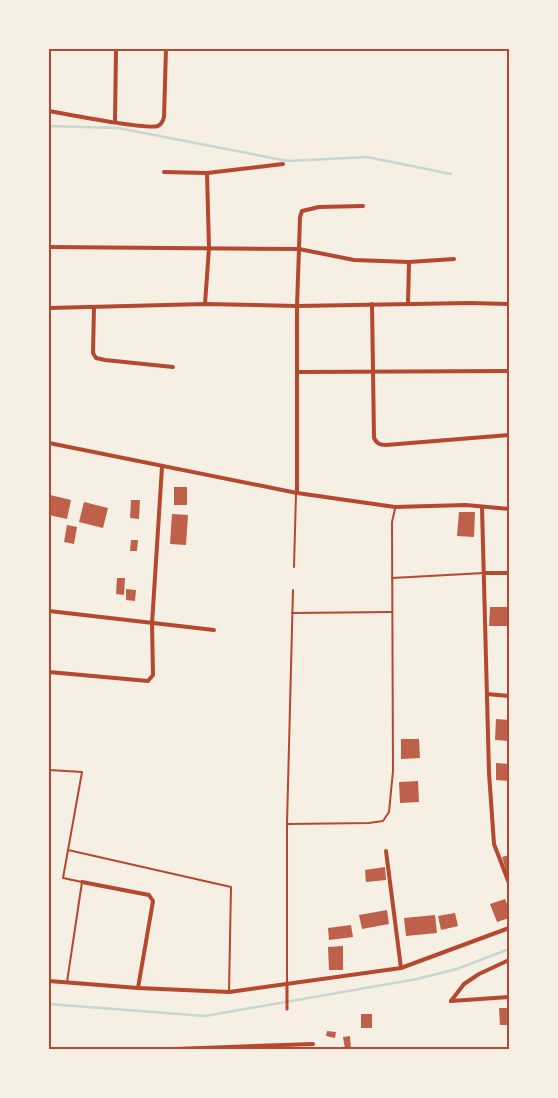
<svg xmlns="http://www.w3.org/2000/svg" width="558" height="1098" font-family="'Asap Condensed',sans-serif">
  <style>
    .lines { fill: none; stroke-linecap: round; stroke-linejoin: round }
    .stream { stroke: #c9d6d2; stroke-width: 2.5 }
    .building { fill: #bf614a }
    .service { stroke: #b5482f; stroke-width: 2 }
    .pedestrian { stroke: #b5482f; stroke-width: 3 }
    .minor { stroke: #b5482f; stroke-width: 4 }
    .neatline { fill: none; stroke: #b5482f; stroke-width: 2 }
  </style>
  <rect width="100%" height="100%" fill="#f6efe4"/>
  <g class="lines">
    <!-- stream -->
    <g class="stream">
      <polyline points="49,126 118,128 288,161 367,157 451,174"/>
      <polyline points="49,1004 205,1016 417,979 457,969 509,949"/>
    </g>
  </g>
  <!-- building -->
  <g class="building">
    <rect x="174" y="487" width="13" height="18"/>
    <polygon points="50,495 71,500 67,519 49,515"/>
    <polygon points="131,500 140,500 139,519 130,518"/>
    <polygon points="84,502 108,508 103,528 79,522"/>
    <polygon points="459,512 475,512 474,537 457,536"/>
    <polygon points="172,514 188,515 186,545 170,544"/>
    <polygon points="67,525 77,527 74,544 64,542"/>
    <polygon points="131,540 138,540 137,551 130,551"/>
    <polygon points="117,578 125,578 124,595 116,594"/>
    <polygon points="126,589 136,590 135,601 126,600"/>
    <polygon points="490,607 509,607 509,626 489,626"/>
    <polygon points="496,719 509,720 509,741 495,740"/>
    <polygon points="401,739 419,739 420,758 401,759"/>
    <polygon points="496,763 509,764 509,781 496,780"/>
    <polygon points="418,781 419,802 400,803 399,782"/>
    <polygon points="509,855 509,874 507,874 502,857"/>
    <polygon points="385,867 386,880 366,882 365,870"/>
    <polygon points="505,899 509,909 509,918 497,922 490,904"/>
    <polygon points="387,910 389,924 362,929 359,915"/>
    <polygon points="455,913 458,926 441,930 438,916"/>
    <polygon points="435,915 437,933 406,936 404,918"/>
    <polygon points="351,925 353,937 329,940 328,928"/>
    <polygon points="343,946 343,970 329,970 328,947"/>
    <polygon points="499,1008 509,1008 509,1025 500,1025"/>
    <rect x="361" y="1014" width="11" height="14"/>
    <polygon points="327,1031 336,1032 335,1038 326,1036"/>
    <polygon points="350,1036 351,1049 345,1049 343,1037"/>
  </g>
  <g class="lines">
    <!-- service -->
    <g class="service">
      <polyline points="294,567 296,494"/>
      <polyline points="392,578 484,573"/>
      <polyline points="292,613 392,612"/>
      <polyline points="49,770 82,772 63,878 82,882 67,982"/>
      <polyline points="287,824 369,823 383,821 389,812 393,771 392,522 395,509"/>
      <polyline points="68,850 231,887 229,992"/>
      <polyline points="287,984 287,824 293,590"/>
    </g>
    <!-- pedestrian -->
    <polyline class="pedestrian" points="287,984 287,1009"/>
    <!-- minor -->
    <g class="minor">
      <path d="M49 111C65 114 147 130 158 126 162 124 163 121 164 117L166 49"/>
      <polyline points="115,122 116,49"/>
      <polyline points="164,172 207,173 283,164"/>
      <polyline points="49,247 299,249 297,306 297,493"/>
      <polyline points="299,249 354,260 409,262 454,259"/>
      <polyline points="299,249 300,217 302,211 319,207 363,206"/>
      <polyline points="205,304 209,248 207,173"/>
      <path d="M372 304 374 438C377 444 380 445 386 445L509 435"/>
      <polyline points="408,304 409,262"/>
      <polyline points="94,307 93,353 96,358 105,360 173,367"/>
      <polyline points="49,308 205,304 297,306 470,303 509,304"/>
      <polyline points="297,372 509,371"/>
      <polyline points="49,443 297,493 395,507 466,505 509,509"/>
      <polyline points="482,507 489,773 494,844 509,883"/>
      <polyline points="484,573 509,573"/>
      <polyline points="49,611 214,630"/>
      <polyline points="49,672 148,681 153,675 152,624 162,467"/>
      <polyline points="487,694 509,696"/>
      <polyline points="386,851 401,968"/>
      <polyline points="82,882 149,895 153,901 138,988"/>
      <polyline points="49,981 138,988 229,992 401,968 509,928"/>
      <polyline points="451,1001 464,984 479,974 509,960"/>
      <polyline points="451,1001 509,997"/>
      <polyline points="174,1049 313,1044"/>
    </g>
  </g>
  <!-- border -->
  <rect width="558" height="1098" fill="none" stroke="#f6efe4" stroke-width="100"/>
  <rect x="50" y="50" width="458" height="998" class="neatline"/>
</svg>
